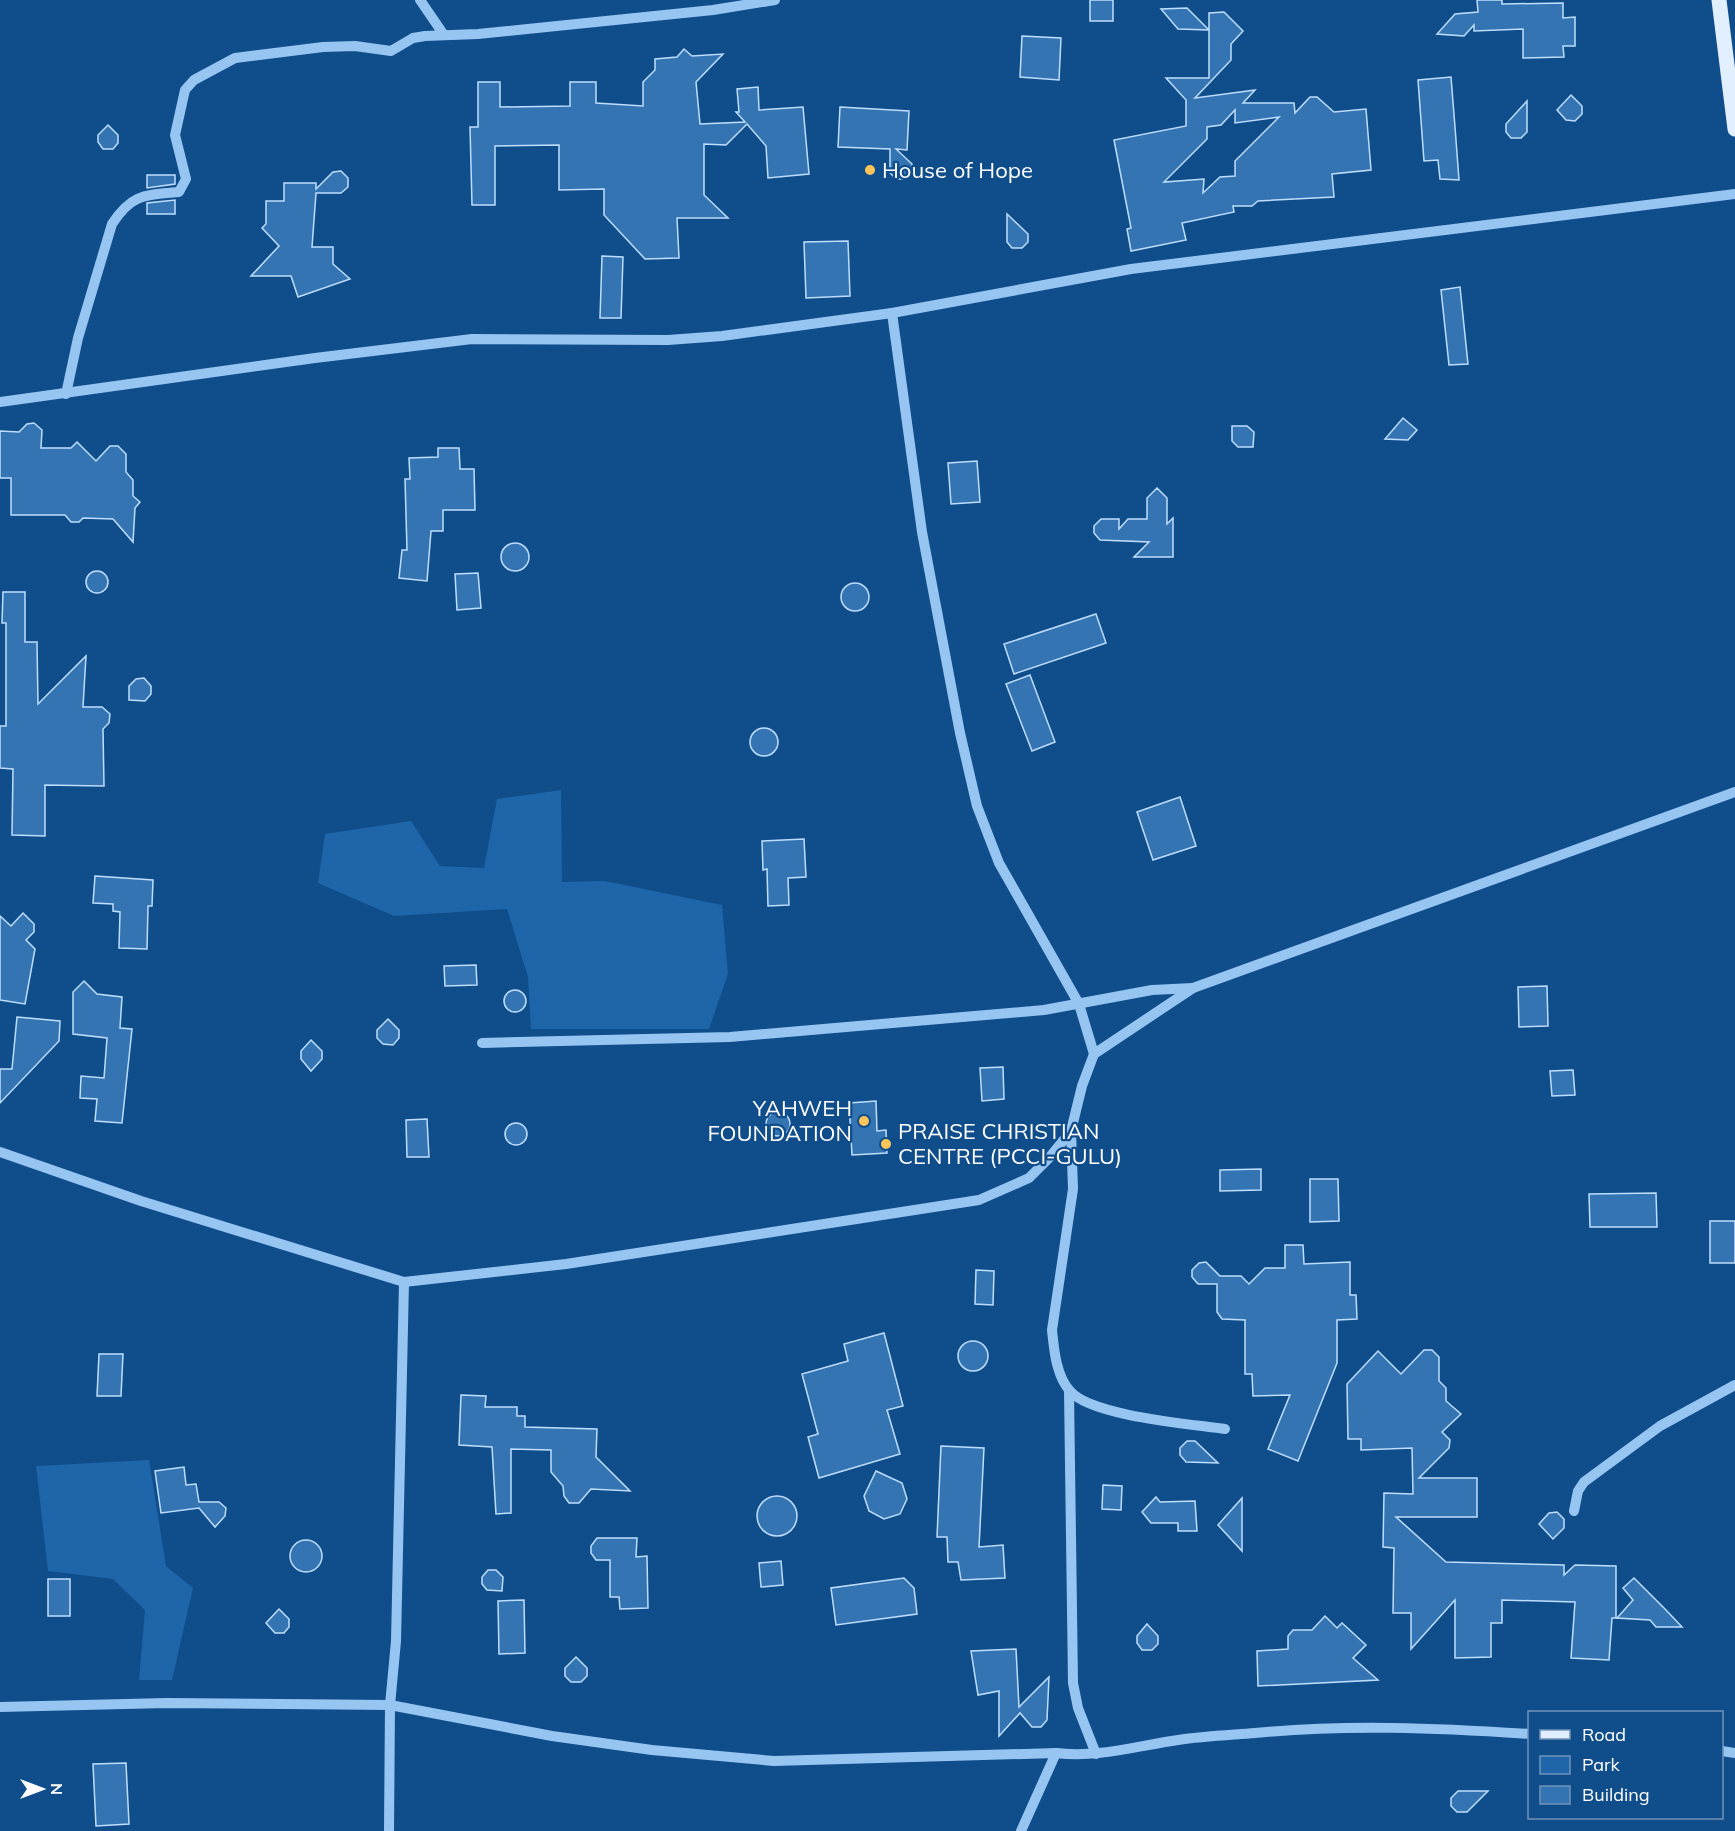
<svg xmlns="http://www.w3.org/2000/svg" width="1735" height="1831" font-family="Mulish,sans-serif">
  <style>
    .green { fill: #1f65a9 }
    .building { fill: #3474b3; stroke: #bedefd; stroke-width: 1.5; fill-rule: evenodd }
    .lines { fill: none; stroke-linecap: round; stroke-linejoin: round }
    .minor { stroke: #97c5f2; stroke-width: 10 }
    .major { stroke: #e2efff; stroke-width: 15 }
    .poi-dot { fill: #ffc558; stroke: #104d8b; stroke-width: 2 }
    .labels { text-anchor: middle; stroke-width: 4.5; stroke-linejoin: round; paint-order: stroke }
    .poi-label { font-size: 22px; fill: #fff; stroke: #104d8b; text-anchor: start }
  </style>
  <rect width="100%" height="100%" fill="#104d8b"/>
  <!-- green -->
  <g class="green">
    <polygon points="561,790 562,882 605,881 722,905 728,974 709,1029 531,1029 528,977 507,909 394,916 318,883 325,834 411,821 440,866 484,868 497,799"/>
    <polygon points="149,1460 166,1566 193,1588 172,1680 139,1680 145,1610 113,1579 48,1571 36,1466"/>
  </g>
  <!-- building -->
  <g class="building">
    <rect x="1090" y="0" width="23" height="21"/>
    <polygon points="1477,0 1502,0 1502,4 1563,3 1563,18 1575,17 1575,46 1563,46 1564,57 1523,58 1523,29 1474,31 1474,25 1464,36 1437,34 1455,14 1478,12"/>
    <path d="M1187 8 1209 30V13L1224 12 1243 31 1231 44V60L1195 98 1255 90 1243 103H1294L1295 113 1310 97H1317L1334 112 1366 109 1371 170 1332 174 1334 197 1258 201 1252 206H1233L1234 212 1182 223 1186 240 1131 251 1127 229 1131 228 1114 140 1186 126V100L1166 78H1209V30L1178 29 1161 9ZM1235 110V123L1279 117 1235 161V176L1220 177 1203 193 1204 179 1164 182 1207 139V127L1221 125Z"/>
    <polygon points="1022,36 1061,38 1059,80 1020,77"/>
    <polygon points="684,49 692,56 723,54 696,82 700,124 745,122 736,112 739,112 737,89 758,87 759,110 803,107 809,174 768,178 766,146 747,124 726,145 704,144 704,195 728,218 677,218 679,258 645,259 604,215 604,189 559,190 559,145 495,146 495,205 472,205 470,127 478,127 478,82 500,82 500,107 570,106 570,82 596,82 596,103 643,106 643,82 655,70 655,59 677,57"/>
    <polygon points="1451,77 1455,127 1459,180 1440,179 1438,160 1424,161 1418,80"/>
    <polygon points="1571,95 1582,106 1582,114 1575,121 1566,120 1557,110"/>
    <polygon points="1527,101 1527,132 1521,138 1511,138 1506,132 1506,124"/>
    <polygon points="840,107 909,111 907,150 896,149 912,164 912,173 906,179 896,179 890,173 890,149 838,147"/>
    <polygon points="108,125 118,135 118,143 113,149 103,149 98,142 98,135"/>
    <polygon points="341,171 348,178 348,187 341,193 316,193 312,247 333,247 333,264 350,279 298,297 291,276 251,276 279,246 262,228 266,224 266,201 284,201 284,183 316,183 316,189 333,172"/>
    <polygon points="147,175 175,175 175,184 147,188"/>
    <polygon points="175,200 175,214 147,214 147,203"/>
    <polygon points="1007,214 1028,234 1028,242 1022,248 1012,248 1007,242"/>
    <polygon points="848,241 850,296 806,298 804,242"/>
    <polygon points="602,256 623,257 621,318 600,318"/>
    <polygon points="1460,287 1468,364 1449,365 1441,290"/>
    <polygon points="1403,418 1417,430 1408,440 1385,439"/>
    <polygon points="34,423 42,430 41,448 71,448 77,442 96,461 110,446 118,446 126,454 126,472 133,480 133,496 140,502 135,508 133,542 113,519 83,518 79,522 71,522 65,515 11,515 11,478 0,478 0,431 19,432 27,424"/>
    <polygon points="1232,426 1247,426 1254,432 1253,447 1238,447 1232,441"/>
    <polygon points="438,448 459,448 460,469 474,469 475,510 443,510 443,531 431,531 427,581 399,578 402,550 407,550 405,479 410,479 409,458 438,457"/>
    <polygon points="977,461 980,502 951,504 948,463"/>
    <polygon points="1157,488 1167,498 1167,524 1173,518 1173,557 1134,557 1149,542 1100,540 1094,533 1094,526 1101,519 1119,519 1119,529 1128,519 1147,519 1147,498"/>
    <circle cx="515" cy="557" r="14"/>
    <circle cx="97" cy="582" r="11"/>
    <polygon points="478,573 481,608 457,610 455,574"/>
    <circle cx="855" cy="597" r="14"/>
    <polygon points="3,592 25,592 25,642 37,642 38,704 86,656 83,707 102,707 110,714 109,723 103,729 104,786 45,785 45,836 12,835 13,769 0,768 0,726 6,726 6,623 2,623"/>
    <polygon points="1096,614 1106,643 1014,674 1004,644"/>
    <polygon points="1030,675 1055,742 1032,751 1006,684"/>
    <polygon points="144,678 151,686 151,694 145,701 129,700 129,686 136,679"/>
    <circle cx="764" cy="742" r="14"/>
    <polygon points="1180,797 1196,846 1153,860 1137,812"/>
    <polygon points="804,839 806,877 788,878 789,905 768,906 767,869 763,870 762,841"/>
    <polygon points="95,876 153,880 152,906 148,906 147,949 119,948 120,912 113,911 113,904 93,903"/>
    <polygon points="23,913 34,924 34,932 26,940 35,949 25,1004 0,1000 0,916 11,926"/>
    <polygon points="476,965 477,985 445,986 444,966"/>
    <polygon points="84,981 97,994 122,997 120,1028 132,1029 122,1123 95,1121 97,1099 80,1098 81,1076 104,1078 107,1038 73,1034 73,992"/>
    <polygon points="1547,986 1548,1026 1519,1027 1518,987"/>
    <circle cx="515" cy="1001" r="11"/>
    <polygon points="17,1017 60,1021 59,1041 0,1103 0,1069 12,1069"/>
    <polygon points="388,1019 399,1030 399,1038 393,1045 383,1044 377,1038 377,1030"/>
    <polygon points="311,1040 322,1051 322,1059 311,1071 301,1059 301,1051"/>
    <polygon points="1003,1067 1004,1099 982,1101 980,1068"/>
    <polygon points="1573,1070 1575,1095 1552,1096 1550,1071"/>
    <polygon points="876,1101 877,1131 886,1130 887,1153 852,1155 849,1103"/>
    <circle cx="778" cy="1124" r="12"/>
    <polygon points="427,1119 429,1157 407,1157 406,1120"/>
    <circle cx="516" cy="1134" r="11"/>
    <polygon points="1261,1169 1261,1190 1220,1191 1220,1170"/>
    <polygon points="1310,1179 1338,1179 1339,1221 1310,1222"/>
    <polygon points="1656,1193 1657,1227 1590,1227 1589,1194"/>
    <rect x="1710" y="1221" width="25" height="42"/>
    <polygon points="1285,1245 1303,1245 1304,1264 1350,1262 1350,1295 1356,1295 1357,1319 1337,1320 1337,1363 1298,1461 1268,1449 1290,1395 1253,1396 1252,1374 1245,1374 1245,1320 1222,1319 1217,1312 1217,1284 1198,1284 1192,1277 1192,1270 1199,1263 1206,1262 1220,1276 1241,1276 1249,1284 1265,1268 1285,1268"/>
    <polygon points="976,1270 994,1271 993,1305 975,1304"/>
    <polygon points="884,1333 903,1406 887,1410 900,1454 819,1478 808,1437 818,1434 802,1374 848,1361 844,1344"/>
    <circle cx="973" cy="1356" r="15"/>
    <polygon points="1424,1350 1432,1350 1439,1357 1439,1381 1446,1388 1446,1401 1461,1414 1442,1432 1450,1440 1449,1448 1419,1478 1477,1478 1477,1517 1396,1517 1446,1562 1564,1565 1564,1575 1575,1565 1616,1566 1616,1618 1612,1618 1609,1660 1571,1658 1575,1602 1502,1600 1502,1623 1491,1623 1491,1657 1455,1658 1455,1600 1411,1649 1411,1613 1393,1613 1394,1548 1383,1547 1384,1493 1413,1494 1412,1448 1361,1450 1361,1439 1348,1439 1347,1384 1378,1351 1401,1374"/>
    <polygon points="99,1354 123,1354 121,1396 97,1396"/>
    <polygon points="461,1395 486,1396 485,1407 517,1407 517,1416 525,1416 525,1427 597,1429 596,1457 630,1491 591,1489 579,1503 569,1503 564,1496 563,1486 551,1472 551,1450 511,1449 511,1513 496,1514 492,1447 459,1445"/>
    <polygon points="1187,1441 1195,1441 1218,1463 1186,1462 1180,1455 1180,1448"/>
    <polygon points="941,1446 984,1448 979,1547 1003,1545 1005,1578 961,1580 958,1562 948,1562 947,1537 937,1537"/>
    <polygon points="184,1467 186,1485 196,1484 199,1502 219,1502 226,1508 225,1516 215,1527 199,1508 161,1513 155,1471"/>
    <polygon points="876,1471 902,1483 907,1499 900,1514 884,1519 869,1511 864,1496"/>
    <polygon points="1103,1485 1122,1486 1121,1510 1102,1509"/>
    <circle cx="777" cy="1516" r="20"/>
    <polygon points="1156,1497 1160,1502 1195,1501 1197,1531 1178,1531 1178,1523 1151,1523 1142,1512"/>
    <polygon points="1242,1498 1242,1551 1218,1525"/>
    <polygon points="1557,1512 1564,1519 1564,1528 1553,1539 1539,1524 1549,1513"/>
    <polygon points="597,1538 637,1538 636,1557 647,1556 648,1608 620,1609 619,1597 610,1597 610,1560 596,1560 591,1553 591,1546"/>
    <circle cx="306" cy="1556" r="16"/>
    <polygon points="781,1561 783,1585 761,1587 759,1563"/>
    <polygon points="488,1570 496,1570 503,1577 502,1591 487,1590 482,1584 482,1577"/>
    <polygon points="904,1578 914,1588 917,1614 836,1625 831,1588"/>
    <polygon points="1634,1578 1666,1610 1682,1627 1656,1627 1650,1620 1617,1618 1633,1600 1623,1588"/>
    <rect x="48" y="1579" width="22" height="37"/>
    <polygon points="524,1600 525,1653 499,1654 498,1601"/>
    <polygon points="279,1609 289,1619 289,1627 284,1633 275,1633 266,1623"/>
    <polygon points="1325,1616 1337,1628 1342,1623 1366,1645 1353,1658 1378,1680 1258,1686 1257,1651 1288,1649 1288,1636 1293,1630 1312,1630"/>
    <polygon points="1147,1624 1158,1636 1158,1644 1152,1650 1142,1650 1137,1643 1137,1636"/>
    <polygon points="1016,1649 1019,1707 1049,1677 1047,1720 1041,1727 1032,1727 1020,1713 999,1736 999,1691 978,1695 971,1651"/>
    <polygon points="576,1657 587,1668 587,1676 581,1682 571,1682 565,1676 565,1668"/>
    <polygon points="126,1763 129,1824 96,1826 93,1764"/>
    <polygon points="1458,1791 1488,1791 1467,1812 1457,1812 1451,1806 1451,1798"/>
  </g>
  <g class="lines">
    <!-- minor -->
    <g class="minor">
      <polyline points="420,0 444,35"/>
      <polyline points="892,313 922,532 960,733 977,806 999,863 1079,1004 1094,1054"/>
      <path d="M66 394 78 338 112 224C132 193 146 195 179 192L186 179 175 135 185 90 194 80 235 58 323 47 355 46 391 51 413 38 425 36 478 34 713 10 775 0"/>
      <polyline points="0,402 315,358 472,339 668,340 722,336 892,313 1131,269 1735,194"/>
      <polyline points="482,1043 730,1037 1044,1010 1152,990 1193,988"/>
      <path d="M1071 1131 1073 1189 1052 1330C1054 1349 1056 1376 1070 1391 1091 1416 1191 1424 1225 1429"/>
      <polyline points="0,1152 141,1201 404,1282 566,1264 979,1200 1029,1178 1050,1157 1071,1131 1082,1086 1094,1054 1193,988 1735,792"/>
      <polyline points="1069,1391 1073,1683 1078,1708 1096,1754"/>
      <polyline points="1574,1511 1578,1491 1584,1482 1660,1426 1735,1385"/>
      <path d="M0 1707 167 1703 390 1705 552 1736 652 1750 774 1761 1056 1753C1098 1758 1136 1746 1178 1740 1203 1736 1230 1735 1255 1733 1347 1724 1438 1728 1530 1734"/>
      <polyline points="1722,1751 1735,1753"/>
      <polyline points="389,1831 390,1705 396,1641 404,1282"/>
      <polyline points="1021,1831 1056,1753"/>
    </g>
    <!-- major -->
    <polyline class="major" points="1719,0 1735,129"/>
  </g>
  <!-- markers -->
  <g class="poi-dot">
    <circle cx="870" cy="170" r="6"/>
    <circle cx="864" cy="1121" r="6"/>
    <circle cx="886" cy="1144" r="6"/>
  </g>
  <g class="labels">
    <!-- poi labels -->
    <g class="poi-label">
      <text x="882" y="178">House of Hope</text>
      <text x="852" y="1116" text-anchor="end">YAHWEH<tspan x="852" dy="25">FOUNDATION</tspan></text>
      <text x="898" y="1139">PRAISE CHRISTIAN<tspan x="898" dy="25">CENTRE (PCCI-GULU)</tspan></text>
    </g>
  </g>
  <!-- legend -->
  <rect x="1528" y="1711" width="195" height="108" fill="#104d8b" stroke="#7094b9" stroke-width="1.5"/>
  <rect x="1540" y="1730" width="30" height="9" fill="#e2efff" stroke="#7094b9" stroke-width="1.5"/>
  <text x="1582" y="1741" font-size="18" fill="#ffffff">Road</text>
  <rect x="1540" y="1756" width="30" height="18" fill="#1f65a9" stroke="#7094b9" stroke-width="1.5"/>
  <text x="1582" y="1771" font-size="18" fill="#ffffff">Park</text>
  <rect x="1540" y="1786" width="30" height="18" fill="#3474b3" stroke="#7094b9" stroke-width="1.5"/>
  <text x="1582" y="1801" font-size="18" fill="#ffffff">Building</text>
  <!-- north arrow -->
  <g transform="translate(42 1789) rotate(90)" stroke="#104d8b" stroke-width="4.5" paint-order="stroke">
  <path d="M0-4.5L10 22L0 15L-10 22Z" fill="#ffffff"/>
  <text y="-9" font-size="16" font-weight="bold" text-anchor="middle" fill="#ffffff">N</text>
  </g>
</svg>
